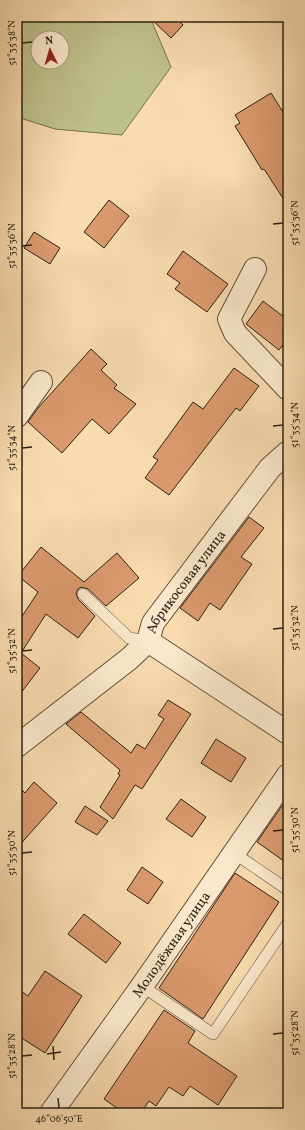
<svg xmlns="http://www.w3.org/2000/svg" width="305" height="1130" font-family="Vollkorn,serif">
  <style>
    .green { fill: #bec08b; stroke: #747150; fill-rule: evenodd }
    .building { fill: #da9a6d; stroke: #2b2215 }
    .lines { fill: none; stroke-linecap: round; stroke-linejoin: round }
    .service-casing { stroke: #5e503c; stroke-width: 12 }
    .minor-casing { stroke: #5e503c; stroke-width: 24 }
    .service { stroke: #fbe8cc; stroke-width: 11 }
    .minor { stroke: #fbe8cc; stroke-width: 22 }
    .ticks { fill: none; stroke: #2b2215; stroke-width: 1.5 }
    .labels { text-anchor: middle; stroke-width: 3; stroke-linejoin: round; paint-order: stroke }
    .street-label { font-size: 14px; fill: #2b2215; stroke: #fbe8cc }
    .neatline { fill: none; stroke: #2b2215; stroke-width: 1.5 }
    .ticks-label { font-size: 10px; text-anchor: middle; fill: #2b2215 }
  </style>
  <rect width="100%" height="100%" fill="#f9dbb0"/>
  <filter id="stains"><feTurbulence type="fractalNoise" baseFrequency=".005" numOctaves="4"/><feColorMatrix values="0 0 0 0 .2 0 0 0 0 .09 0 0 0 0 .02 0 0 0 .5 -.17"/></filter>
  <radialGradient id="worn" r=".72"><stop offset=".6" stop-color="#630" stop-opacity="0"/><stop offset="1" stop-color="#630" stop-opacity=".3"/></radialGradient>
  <!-- green -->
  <path class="green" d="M17 17H150L171 67 122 135 55 129 17 117ZM38 38H62V62H38Z"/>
  <!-- building -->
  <g class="building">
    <polygon points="149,17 175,17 183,25 171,38"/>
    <polygon points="271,93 288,120 288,206 264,169 262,170 235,126 240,123 235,115"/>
    <polygon points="109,200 129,216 104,248 84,232"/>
    <polygon points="34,232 60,248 50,264 24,248"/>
    <polygon points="183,251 228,284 207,312 175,289 180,283 167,274"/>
    <polygon points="263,301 288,320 288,338 279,350 246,324"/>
    <polygon points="91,349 107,364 101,370 117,385 114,388 136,404 109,434 92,419 62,453 28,422 38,408"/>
    <polygon points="234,368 259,386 240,411 236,408 169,495 145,478 158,460 153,457 193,402 203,409"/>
    <polygon points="249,517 264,528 241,557 252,564 220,610 210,603 198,621 180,608"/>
    <polygon points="41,547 84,582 117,553 139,578 106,606 88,589 81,587 78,589 76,593 78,599 95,616 78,638 46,614 21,653 40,668 17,698 17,624 38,592 18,576"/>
    <polygon points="168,700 191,714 142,789 135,785 113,819 100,807 120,775 118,774 120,770 66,724 81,712 131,753 137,744 145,749 164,719 158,715"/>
    <polygon points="216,739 246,758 231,782 201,763"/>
    <polygon points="34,782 57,803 17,848 17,785 25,793"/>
    <polygon points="288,797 288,864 257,842"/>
    <polygon points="181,799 206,817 192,837 166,819"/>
    <polygon points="85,806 108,821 97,835 75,822"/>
    <polygon points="142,867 163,882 148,904 127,890"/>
    <polygon points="235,873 279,902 203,1019 159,988"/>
    <polygon points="84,914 121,943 106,963 68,934"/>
    <polygon points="45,971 82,996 45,1053 17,1035 17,988 28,996"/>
    <polygon points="164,1010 195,1031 188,1043 237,1076 218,1105 190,1086 183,1096 169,1087 156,1106 149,1101 141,1113 124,1113 104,1099"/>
  </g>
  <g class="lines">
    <defs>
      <g id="service">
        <polyline points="83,594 129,638 148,641"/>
        <polyline points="234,853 288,890"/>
        <polyline points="142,986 213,1034 288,923"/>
      </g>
      <g id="minor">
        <polyline points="255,269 229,319 235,333 288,389"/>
        <polyline points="17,416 41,382"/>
        <polyline points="148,641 288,733"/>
        <path id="s1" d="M17 746 129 659 148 641 153 623 270 468 288 452"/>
        <path id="s2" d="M51 1113 142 986 288 775"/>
      </g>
    </defs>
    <!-- service casing -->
    <use href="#service" class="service-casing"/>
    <!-- minor casing -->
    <use href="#minor" class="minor-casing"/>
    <!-- service -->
    <use href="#service" class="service"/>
    <!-- minor -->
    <use href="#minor" class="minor"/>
  </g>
  <!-- ticks -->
  <path class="ticks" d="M22 43 32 42M273 224 283 223M22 246 32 245M273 426 283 425M22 448 32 447M273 629 283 628M22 651 32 650M273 831 283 830M22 853 32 852M273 1034 283 1033M53 1046 54 1060M47 1054 61 1052M22 1056 32 1055M58 1098 59 1108"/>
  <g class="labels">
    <!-- street labels -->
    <g class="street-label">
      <text dy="5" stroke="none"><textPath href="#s1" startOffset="239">Абрикосовая улица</textPath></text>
      <text dy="5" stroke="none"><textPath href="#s2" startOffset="207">Молодёжная улица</textPath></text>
    </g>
  </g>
  <!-- margin -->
  <rect width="305" height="1130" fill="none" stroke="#f9dbb0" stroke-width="44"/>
  <!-- north arrow -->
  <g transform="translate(50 50) rotate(355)"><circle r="19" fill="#fbe8cc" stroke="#a89983"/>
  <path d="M0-3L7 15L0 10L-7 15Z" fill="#8f2418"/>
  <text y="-6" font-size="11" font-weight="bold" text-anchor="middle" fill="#2b2215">N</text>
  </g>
  <rect x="22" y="22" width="261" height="1086" class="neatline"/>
  <g class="ticks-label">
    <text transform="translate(11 43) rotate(-90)" y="4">51°35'38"N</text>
    <text transform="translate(294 223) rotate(-90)" y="4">51°35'36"N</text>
    <text transform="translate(11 246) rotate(-90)" y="4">51°35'36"N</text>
    <text transform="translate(294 425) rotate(-90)" y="4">51°35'34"N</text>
    <text transform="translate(11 448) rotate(-90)" y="4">51°35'34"N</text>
    <text transform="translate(294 628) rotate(-90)" y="4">51°35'32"N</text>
    <text transform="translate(11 651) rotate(-90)" y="4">51°35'32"N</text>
    <text transform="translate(294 830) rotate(-90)" y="4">51°35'30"N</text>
    <text transform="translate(11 853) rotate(-90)" y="4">51°35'30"N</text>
    <text transform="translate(294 1033) rotate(-90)" y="4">51°35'28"N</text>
    <text transform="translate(11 1056) rotate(-90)" y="4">51°35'28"N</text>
    <text x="59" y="1122">46°06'50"E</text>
  </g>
  <rect width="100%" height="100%" filter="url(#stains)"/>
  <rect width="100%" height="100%" fill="url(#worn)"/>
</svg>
